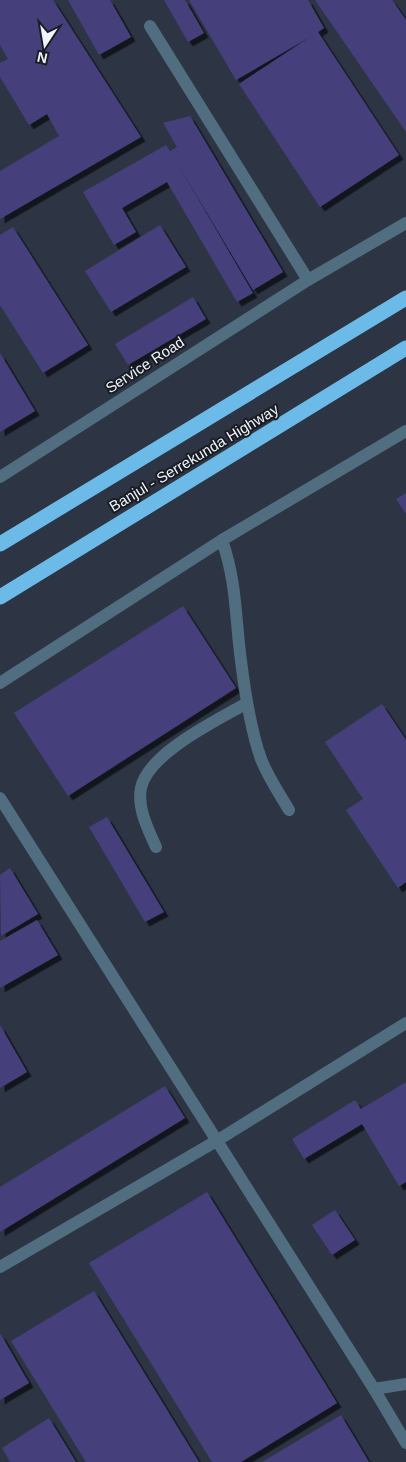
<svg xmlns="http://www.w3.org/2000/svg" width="406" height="1462" font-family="Helvetica,sans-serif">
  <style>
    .building { fill: #453f7c; filter: url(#shadow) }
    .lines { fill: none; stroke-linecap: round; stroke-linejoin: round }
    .minor { stroke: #506e80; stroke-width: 12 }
    .highway { stroke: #6cbae7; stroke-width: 15 }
    .labels { text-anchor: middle; stroke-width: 4; stroke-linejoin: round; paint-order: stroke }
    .street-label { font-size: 15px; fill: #eef3fd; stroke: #191d23 }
  </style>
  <defs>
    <filter id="shadow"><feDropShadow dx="4.5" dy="4.5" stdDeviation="0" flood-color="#0009"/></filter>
  </defs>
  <rect width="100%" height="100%" fill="#2d3544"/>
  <!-- building -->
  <g class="building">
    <polygon points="0,0 53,0 141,137 0,219 0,171 59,136 47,114 29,125 0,77 0,63 8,59 0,45"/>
    <polygon points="68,0 110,0 131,37 99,55"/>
    <polygon points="164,0 185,0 204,33 188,42"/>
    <polygon points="189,0 308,0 324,28 318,32 399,155 320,207 239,84 310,37 236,80"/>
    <polygon points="315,0 392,0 406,20 406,132"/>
    <polygon points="190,116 283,272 253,290 176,161 253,293 237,302 167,182 122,208 136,232 114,245 83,192 166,145 170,151 177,147 163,123"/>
    <polygon points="160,225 186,267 111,312 85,271"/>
    <polygon points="13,227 88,345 43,373 0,305 0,235"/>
    <polygon points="193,297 206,319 128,365 115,344"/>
    <polygon points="0,353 35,411 0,432"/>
    <polygon points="406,493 406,514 396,499"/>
    <polygon points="183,606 236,688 68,796 14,713"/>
    <polygon points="382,704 406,740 406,882 398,888 346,810 363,799 325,742"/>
    <polygon points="107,817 164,912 145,922 89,827"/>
    <polygon points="10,868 38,914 1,936 0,875"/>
    <polygon points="37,920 58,955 0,988 0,941"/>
    <polygon points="0,1025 27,1072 0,1088"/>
    <polygon points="406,1082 406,1182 399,1186 362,1124 304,1159 292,1139 355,1100 361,1109"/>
    <polygon points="165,1086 185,1118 0,1232 0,1187"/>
    <polygon points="207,1192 337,1403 241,1462 212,1462 89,1263"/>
    <polygon points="335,1210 355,1240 332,1255 312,1225"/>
    <polygon points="94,1291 199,1462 86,1462 11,1341"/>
    <polygon points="0,1333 29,1383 0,1400"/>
    <polygon points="341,1415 369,1462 262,1462"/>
    <polygon points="49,1418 76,1462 10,1462 2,1448"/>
  </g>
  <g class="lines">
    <!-- minor -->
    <g class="minor">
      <polyline points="150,26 308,280"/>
      <polyline points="0,477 308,280 406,223"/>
      <path d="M222 540C237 584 235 616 241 661 245 693 250 728 261 759 268 777 279 793 289 810"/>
      <polyline points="0,683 222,540 406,431"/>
      <polyline points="0,798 374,1389 406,1443"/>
      <path d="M156 847C148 829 137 808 141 788 148 753 218 720 247 703"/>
      <polyline points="0,1267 218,1140 406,1023"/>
      <polyline points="374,1389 406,1384"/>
    </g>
    <!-- highway -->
    <g class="highway">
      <polyline points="0,544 406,298"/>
      <polyline points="0,597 406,348"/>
    </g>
  </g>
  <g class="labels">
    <!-- street labels -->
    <g class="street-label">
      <text transform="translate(145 365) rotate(-33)" y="5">Service Road</text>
      <text transform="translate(194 458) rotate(-31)" y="5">Banjul - Serrekunda Highway</text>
    </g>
  </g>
  <!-- north arrow -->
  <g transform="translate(45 45) rotate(192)" stroke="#191d23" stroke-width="4" paint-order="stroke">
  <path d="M0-4L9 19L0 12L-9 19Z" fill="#eef3fd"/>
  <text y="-8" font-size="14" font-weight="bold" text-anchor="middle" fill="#eef3fd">N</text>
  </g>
</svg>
